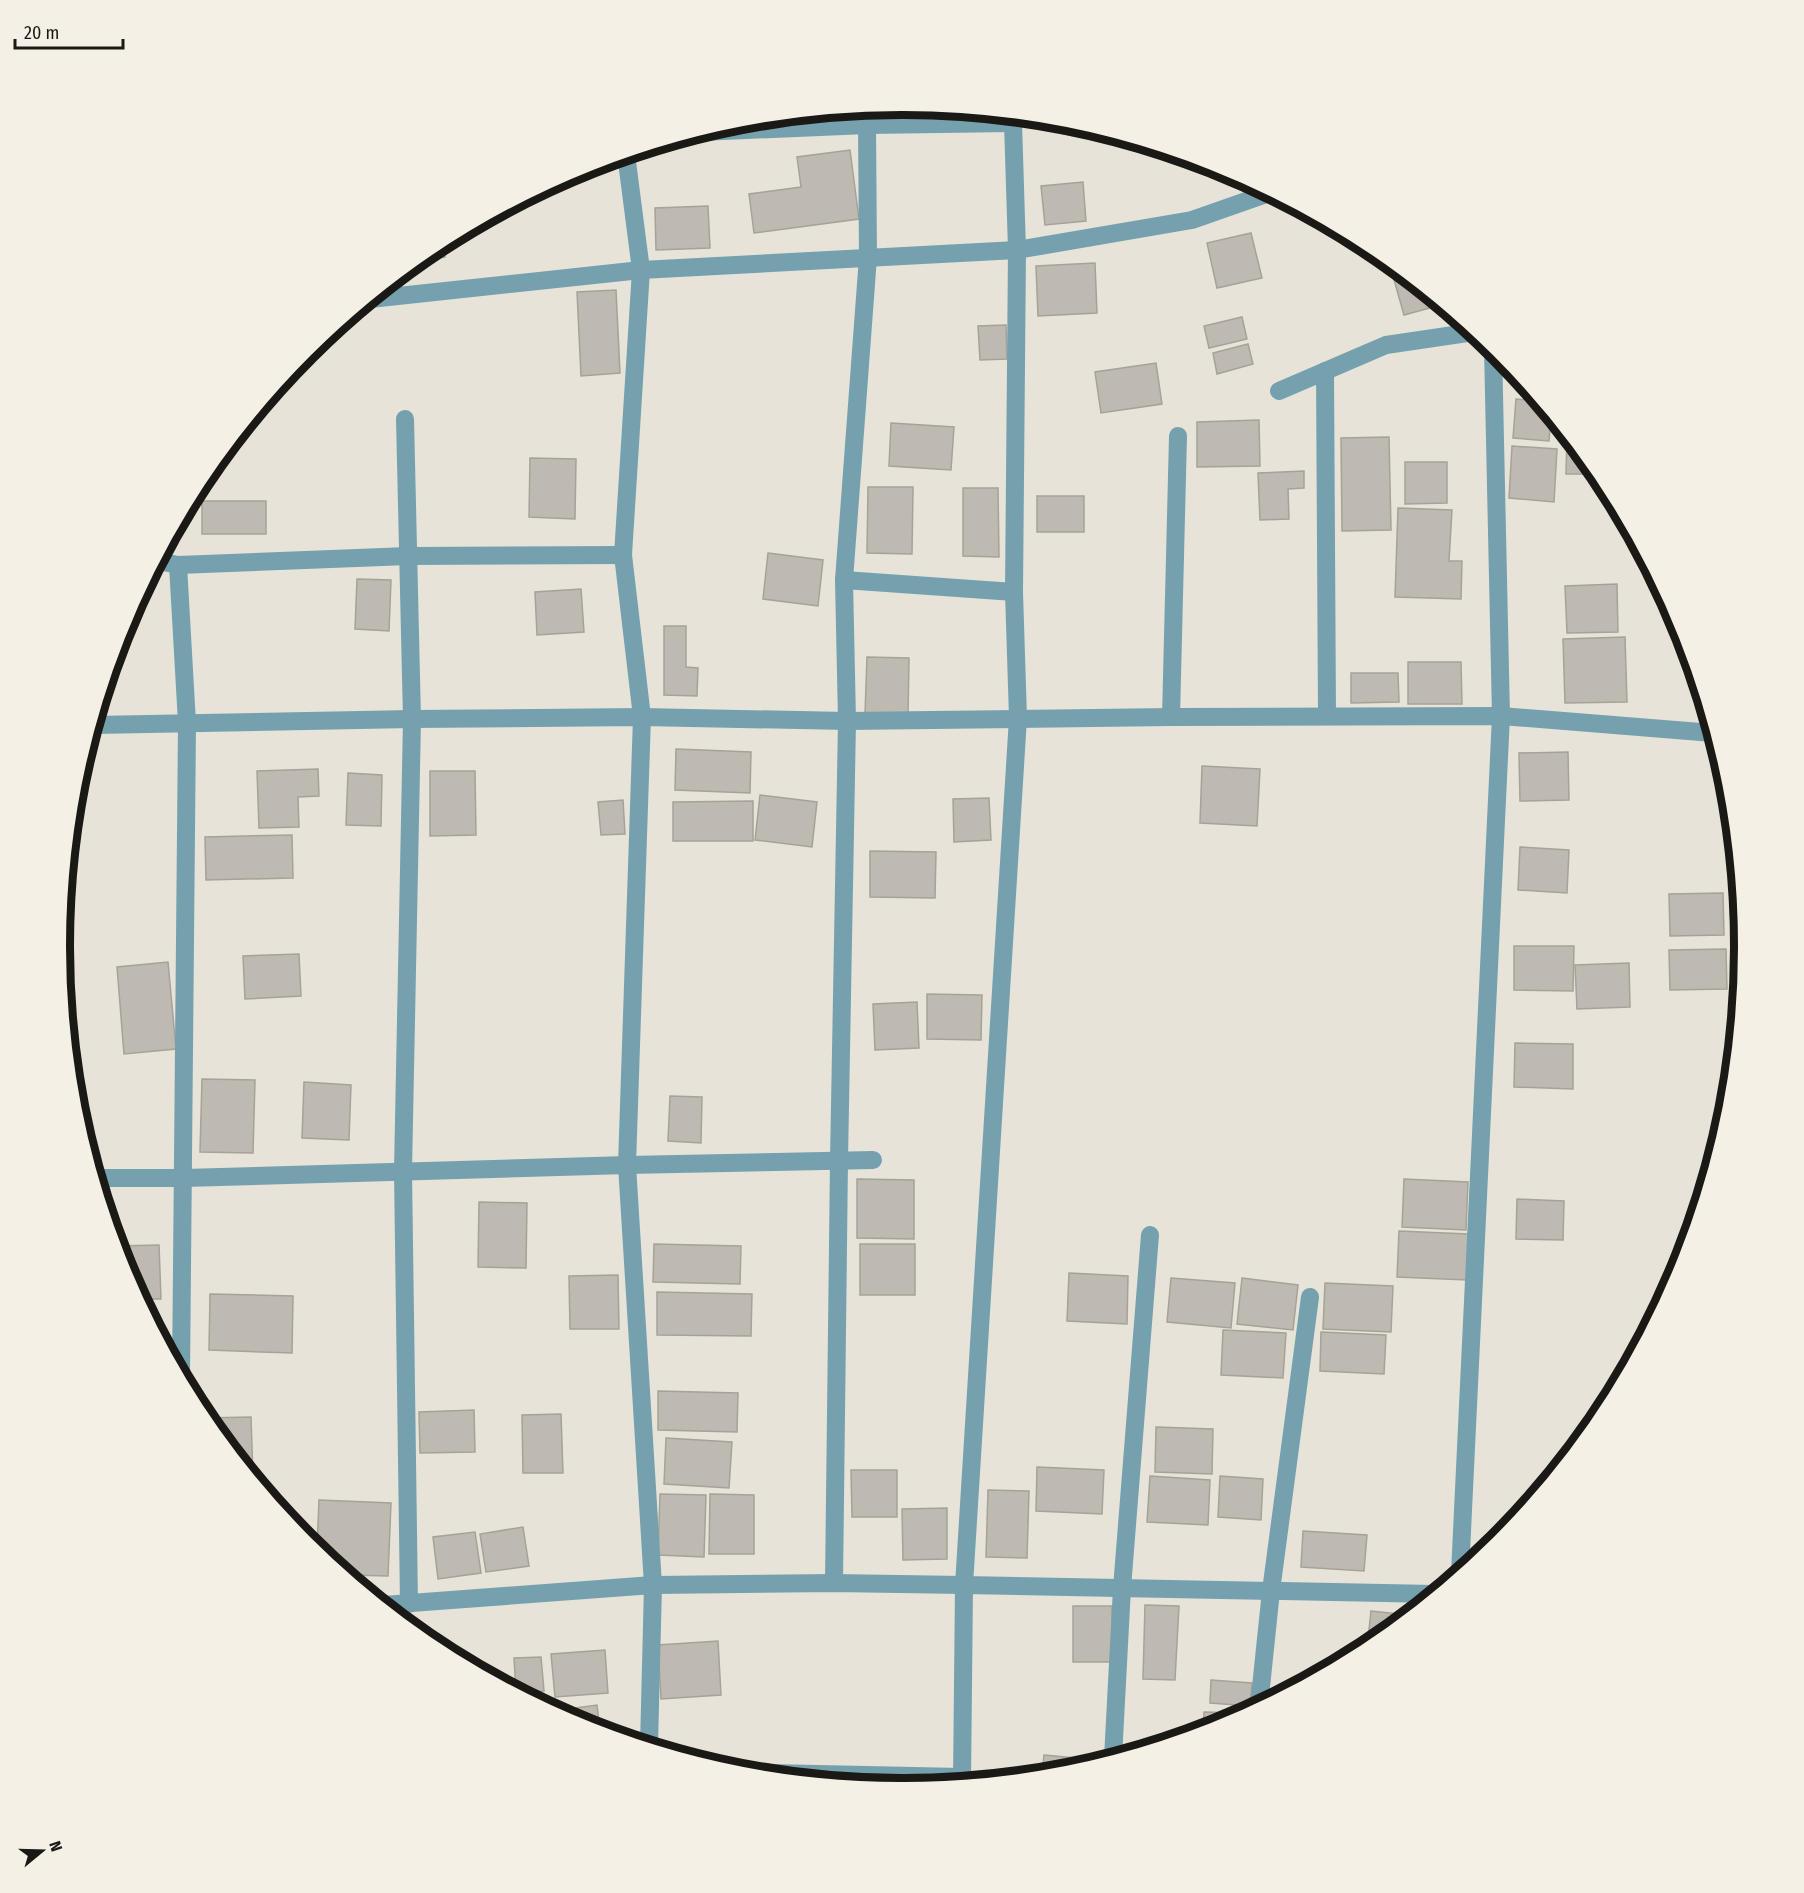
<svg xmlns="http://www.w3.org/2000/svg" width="1804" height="1893" font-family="'Fira Sans Condensed',sans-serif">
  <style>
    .building { fill: #bebab1; stroke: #a5a299; stroke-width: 1.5 }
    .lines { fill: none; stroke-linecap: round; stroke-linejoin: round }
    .minor { stroke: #75a1af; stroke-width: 18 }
    .rim { fill: none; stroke: #1a1915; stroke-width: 8 }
  </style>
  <rect width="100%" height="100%" fill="#e7e3d9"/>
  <!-- building -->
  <g class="building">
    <polygon points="1024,117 1055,120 1052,130 1023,122"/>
    <polygon points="1065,121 1104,132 1103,141 1063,134"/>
    <polygon points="1152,147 1179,155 1179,159 1151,156"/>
    <polygon points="850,150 859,219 754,233 749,194 801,187 797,157"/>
    <polygon points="1083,182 1086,221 1045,225 1041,186"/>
    <polygon points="708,206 710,248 656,250 655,208"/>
    <polygon points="1251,233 1262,278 1217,288 1207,243"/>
    <polygon points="444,241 445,257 418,260 434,246"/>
    <polygon points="1095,263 1097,313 1038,316 1036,266"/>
    <polygon points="1396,268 1441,305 1404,315 1391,269"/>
    <polygon points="616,290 620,373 581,376 577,292"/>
    <polygon points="1242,317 1247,339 1209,348 1204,326"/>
    <polygon points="1006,325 1007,359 980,360 978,326"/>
    <polygon points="1248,344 1253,364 1217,374 1213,353"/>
    <polygon points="1156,363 1162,404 1101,413 1095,372"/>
    <polygon points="1516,399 1538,401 1551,417 1549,441 1513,438"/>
    <polygon points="1259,420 1260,466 1197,467 1197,422"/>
    <polygon points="891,423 954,427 951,470 889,466"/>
    <polygon points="1567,436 1598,474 1566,474"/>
    <polygon points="1389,437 1391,530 1342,531 1341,438"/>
    <polygon points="1512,446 1557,449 1554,502 1509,498"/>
    <polygon points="530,458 576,459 575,519 529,517"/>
    <polygon points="1405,462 1447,462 1447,503 1405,504"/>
    <polygon points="1304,471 1304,488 1288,489 1289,519 1260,520 1258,473"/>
    <polygon points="868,487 913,487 912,554 867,553"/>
    <polygon points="963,488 998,488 999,557 963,556"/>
    <rect x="1037" y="496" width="47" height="36"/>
    <rect x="202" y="501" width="64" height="33"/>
    <polygon points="1398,508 1452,510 1449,561 1462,561 1461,599 1395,597"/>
    <polygon points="768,553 823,560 818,606 763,599"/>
    <polygon points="357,579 391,580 389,631 355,629"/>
    <polygon points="1617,584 1618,632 1567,633 1565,586"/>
    <polygon points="581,589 584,632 537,635 535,592"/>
    <polygon points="664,626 686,626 686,667 698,668 697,696 664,695"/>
    <polygon points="1625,637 1627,702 1565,703 1563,639"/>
    <polygon points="867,657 909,658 908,715 865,714"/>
    <polygon points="1408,662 1461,662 1462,704 1408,704"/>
    <polygon points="1351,673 1398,673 1399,702 1351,703"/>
    <polygon points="676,749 751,752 750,793 675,790"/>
    <polygon points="1568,752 1569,800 1520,801 1519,753"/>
    <polygon points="1202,766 1260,769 1257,826 1200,823"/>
    <polygon points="318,769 319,796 298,797 299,827 259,828 257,771"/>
    <polygon points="430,771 475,771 476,835 430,836"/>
    <polygon points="348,773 382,775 381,826 346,825"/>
    <polygon points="760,795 817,802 812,847 755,840"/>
    <polygon points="989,798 991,840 954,842 953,799"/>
    <polygon points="623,800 625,834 601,835 598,802"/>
    <polygon points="753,801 753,841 673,841 673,802"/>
    <polygon points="292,835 293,878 206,880 205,837"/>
    <polygon points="1520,847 1569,850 1567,893 1518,890"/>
    <polygon points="870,851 936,852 935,898 870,897"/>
    <polygon points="1723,893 1724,935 1670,936 1669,894"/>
    <polygon points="1514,946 1574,946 1573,991 1514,990"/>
    <polygon points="1726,949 1727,989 1670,990 1669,950"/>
    <polygon points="299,954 301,996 245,999 243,956"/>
    <polygon points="168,962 176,1049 124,1054 117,967"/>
    <polygon points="1629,963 1630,1007 1577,1009 1575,965"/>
    <polygon points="927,994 982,995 981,1040 927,1039"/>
    <polygon points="917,1002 919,1048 875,1050 873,1004"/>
    <polygon points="1515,1043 1573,1044 1573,1089 1514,1087"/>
    <polygon points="202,1079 255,1080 253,1153 200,1152"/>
    <polygon points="304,1082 351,1085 349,1140 302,1138"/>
    <polygon points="670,1096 702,1097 701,1143 668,1141"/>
    <polygon points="857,1179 914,1180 914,1239 857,1238"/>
    <polygon points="1404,1179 1468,1182 1466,1230 1402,1227"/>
    <polygon points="1517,1199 1564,1201 1563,1240 1516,1239"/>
    <polygon points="479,1202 527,1203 526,1268 478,1267"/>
    <polygon points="1399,1231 1468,1234 1467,1280 1397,1277"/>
    <polygon points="654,1244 741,1246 740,1284 653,1282"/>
    <rect x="860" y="1244" width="55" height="51"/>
    <polygon points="159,1245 161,1299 140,1299 124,1268 117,1246"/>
    <polygon points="1069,1273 1128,1276 1127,1324 1067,1321"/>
    <polygon points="618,1275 619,1329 570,1329 569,1276"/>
    <polygon points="1171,1278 1235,1283 1231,1328 1167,1322"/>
    <polygon points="1242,1278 1298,1285 1293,1330 1237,1324"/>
    <polygon points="1325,1283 1393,1286 1391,1332 1323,1329"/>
    <polygon points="657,1292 752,1294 751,1336 657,1335"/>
    <polygon points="210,1294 293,1296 292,1353 209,1350"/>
    <polygon points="1223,1330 1286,1333 1283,1378 1221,1375"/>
    <polygon points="1321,1332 1386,1335 1384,1374 1320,1371"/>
    <polygon points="658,1391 738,1393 737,1432 658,1430"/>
    <polygon points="474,1410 475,1452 420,1453 419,1412"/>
    <polygon points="561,1414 563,1473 523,1473 522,1415"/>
    <polygon points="251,1417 253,1477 205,1418"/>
    <polygon points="1156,1427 1213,1429 1212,1474 1155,1472"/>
    <polygon points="666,1438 732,1442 729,1488 664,1484"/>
    <polygon points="1037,1467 1104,1470 1102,1514 1036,1511"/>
    <polygon points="851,1470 897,1470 897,1517 852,1517"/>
    <polygon points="1150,1476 1210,1480 1208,1525 1147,1522"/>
    <polygon points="1220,1476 1263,1479 1261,1520 1218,1517"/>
    <polygon points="988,1490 1029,1491 1027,1558 986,1557"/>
    <polygon points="660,1494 706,1495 704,1557 658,1555"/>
    <polygon points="710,1494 754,1495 754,1554 709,1554"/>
    <polygon points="319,1500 391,1503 388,1576 347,1575 317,1550"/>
    <polygon points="947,1508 947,1559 903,1560 902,1509"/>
    <polygon points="523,1527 529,1566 486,1572 480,1534"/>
    <polygon points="1303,1531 1367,1535 1364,1571 1301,1567"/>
    <polygon points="475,1532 481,1573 438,1579 433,1537"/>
    <polygon points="1145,1605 1179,1606 1175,1680 1143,1679"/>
    <rect x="1073" y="1606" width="39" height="56"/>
    <polygon points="1371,1611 1409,1615 1367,1648"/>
    <polygon points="718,1641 721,1695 661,1699 658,1645"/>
    <polygon points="605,1650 608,1693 555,1697 551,1654"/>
    <polygon points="541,1657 544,1691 521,1693 516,1690 514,1658"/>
    <polygon points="1211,1680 1252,1683 1250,1706 1210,1703"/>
    <polygon points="597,1705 600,1731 579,1724 554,1711"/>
    <polygon points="1204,1712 1243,1713 1243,1714 1224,1725 1203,1731"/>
    <polygon points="1044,1755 1098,1760 1098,1763 1066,1772 1042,1775"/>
  </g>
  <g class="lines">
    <!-- minor -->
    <g class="minor">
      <polyline points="700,132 867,125 1013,123"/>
      <polyline points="626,154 641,270 623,555 642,717 627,1165 653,1585 649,1745"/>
      <polyline points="370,299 641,270 1017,250 1192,220 1269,193"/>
      <polyline points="1325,371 1327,716"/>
      <polyline points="1279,391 1386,345 1474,332"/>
      <polyline points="405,419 412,719 403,1171 409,1604"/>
      <polyline points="158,561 178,565 408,556 623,555"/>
      <polyline points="178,565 187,723 181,1376"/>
      <polyline points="844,580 1014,592"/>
      <polyline points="1171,717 1178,436"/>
      <polyline points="94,725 412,719 642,717 847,721 1171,717 1501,716 1713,733"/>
      <polyline points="97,1178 184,1178 627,1165 873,1160"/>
      <polyline points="1460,1573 1501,716 1493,348"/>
      <polyline points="834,1583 839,1161 847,721 844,580 868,257 867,125"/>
      <polyline points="384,1605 653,1585 834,1583 964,1585 1434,1594"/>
      <polyline points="1259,1706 1271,1591 1310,1297"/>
      <polyline points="1113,1758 1122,1588 1150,1235"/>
      <polyline points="715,1765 770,1773 962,1777"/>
      <polyline points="962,1783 964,1585 1018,718 1014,592 1017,250 1013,123 1014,116"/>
    </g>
  </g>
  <!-- crop -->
  <path d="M0 0H1804V1893H0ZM901 115H903A831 831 0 0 1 1734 946V947A831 831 0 0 1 903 1778H901A831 831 0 0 1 70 947V946A831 831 0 0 1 901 115Z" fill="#f4f0e6" fill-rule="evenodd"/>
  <path class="rim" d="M901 115H903A831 831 0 0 1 1734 946V947A831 831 0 0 1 903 1778H901A831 831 0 0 1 70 947V946A831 831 0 0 1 901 115Z"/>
  <!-- north arrow -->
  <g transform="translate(42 1851) rotate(71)" stroke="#f4f0e6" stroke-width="4.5" paint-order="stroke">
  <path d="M0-4.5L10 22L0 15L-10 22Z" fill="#1a1915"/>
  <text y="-9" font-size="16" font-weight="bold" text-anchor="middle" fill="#1a1915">N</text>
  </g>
  <!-- scale -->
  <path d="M15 39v9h108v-9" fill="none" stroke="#1a1915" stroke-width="3"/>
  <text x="24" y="39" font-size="18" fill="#1a1915" stroke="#f4f0e6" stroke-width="4.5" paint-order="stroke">20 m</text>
</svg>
